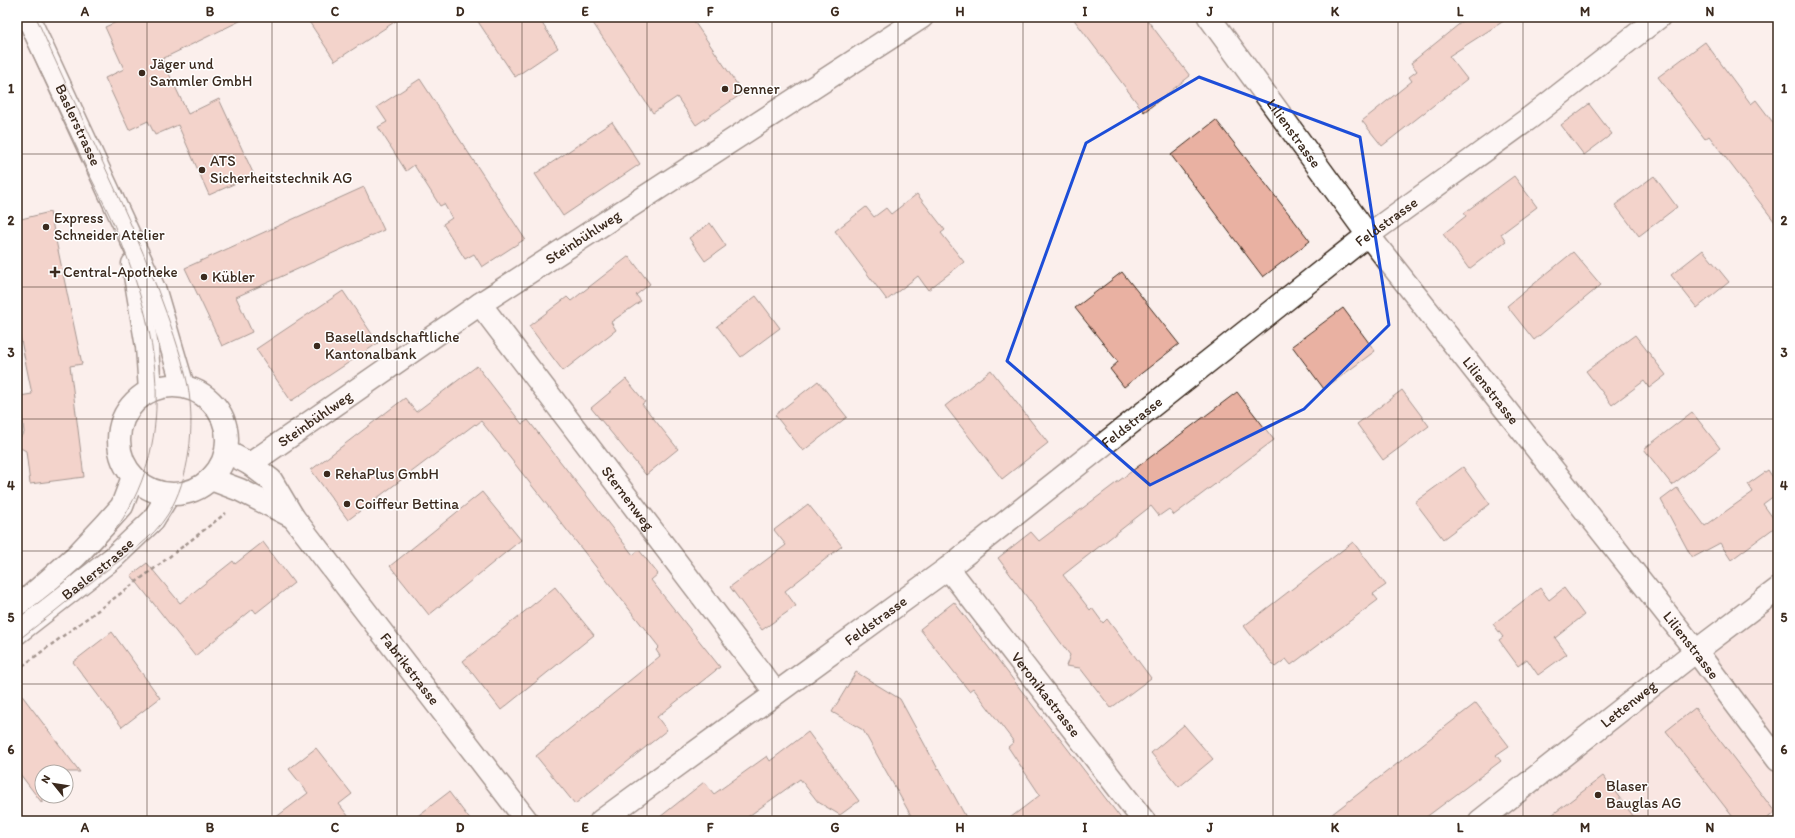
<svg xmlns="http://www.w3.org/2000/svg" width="1795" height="838" font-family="Itim,sans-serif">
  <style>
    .built { fill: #f6dcd6 }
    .building { fill: #e9b1a2; stroke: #3b2a1e }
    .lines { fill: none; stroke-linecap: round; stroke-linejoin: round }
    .street-casing { stroke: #3b2a1e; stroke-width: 25 }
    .secondary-casing { stroke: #3b2a1e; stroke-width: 25 }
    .path { stroke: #3b2a1e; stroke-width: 2.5; stroke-dasharray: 4 3; stroke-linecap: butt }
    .street { stroke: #fff; stroke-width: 22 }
    .secondary { stroke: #fff; stroke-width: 22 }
    .tram { stroke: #3b2a1e; stroke-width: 1 }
    .marked { fill: none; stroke: #1d4ed8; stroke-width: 3; stroke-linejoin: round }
    .grid { fill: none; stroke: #3b2a1e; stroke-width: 1; stroke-opacity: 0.55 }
    .poi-dot { fill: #3b2a1e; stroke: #fff; stroke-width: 1.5 }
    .labels { text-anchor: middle; stroke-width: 3; stroke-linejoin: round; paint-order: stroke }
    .poi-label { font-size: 15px; fill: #3b2a1e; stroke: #fff; text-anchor: start }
    .street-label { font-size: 15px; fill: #3b2a1e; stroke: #fff }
    .neatline { fill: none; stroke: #3b2a1e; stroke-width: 1.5 }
    .grid-label { font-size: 13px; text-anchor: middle; font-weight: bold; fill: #3b2a1e }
  </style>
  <rect width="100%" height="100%" fill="#fbefec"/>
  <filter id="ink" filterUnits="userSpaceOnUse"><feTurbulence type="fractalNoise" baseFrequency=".025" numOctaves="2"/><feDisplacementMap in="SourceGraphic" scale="8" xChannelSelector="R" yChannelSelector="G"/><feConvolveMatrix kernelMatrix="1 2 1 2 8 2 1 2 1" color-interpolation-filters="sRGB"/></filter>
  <g filter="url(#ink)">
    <!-- built -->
    <polygon class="built" points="1778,589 1778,821 1480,821"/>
    <!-- building -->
    <g class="building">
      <polygon points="128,17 248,17 162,59 188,114 219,99 254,175 209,195 178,125 155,135 148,121 129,130 105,78 124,69 105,27"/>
      <polygon points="306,17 402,17 335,61"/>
      <polygon points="475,17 538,17 558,48 515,77"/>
      <polygon points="589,17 691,17 743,93 696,125 677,97 653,113"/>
      <polygon points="1072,17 1145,17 1190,76 1144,112"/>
      <polygon points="1468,17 1510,17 1449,56 1467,79 1382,146 1362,121 1412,81 1409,77 1417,71 1411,63"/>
      <polygon points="1705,42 1751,104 1756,100 1778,129 1778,226 1709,136 1705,139 1658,77"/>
      <polygon points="420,79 525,239 482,267 474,254 465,259 443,224 452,218 444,204 440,206 414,165 406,171 378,127 387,122 377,107"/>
      <polygon points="1589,104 1612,134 1584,155 1561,125"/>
      <polygon points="1216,120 1310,241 1263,277 1171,155"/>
      <polygon points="612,122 640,164 563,216 535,174"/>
      <polygon points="1514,176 1537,207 1501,234 1506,241 1469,269 1443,234 1466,216 1464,213"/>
      <polygon points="1654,176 1677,207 1639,236 1615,205"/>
      <polygon points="364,187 384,230 236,297 252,332 222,346 185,268"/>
      <polygon points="917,194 945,230 941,233 964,262 928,290 918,276 887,300 835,231 866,207 874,217 886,208 891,214"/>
      <polygon points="50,212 82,364 70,366 84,477 30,484 26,451 17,446 17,441 24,433 20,396 32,394 17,321 17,220"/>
      <polygon points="710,223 726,246 705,261 689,238"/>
      <polygon points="1703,250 1729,282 1697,308 1671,275"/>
      <polygon points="1573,252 1601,285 1534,340 1507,306"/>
      <polygon points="629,256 650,284 636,295 641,301 611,322 616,330 563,371 529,326 567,297 571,301"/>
      <polygon points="1122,272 1179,344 1124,387 1110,369 1118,362 1075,308"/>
      <polygon points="343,291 378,343 291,401 256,349"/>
      <polygon points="756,296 780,328 741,357 717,326"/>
      <polygon points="1343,308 1375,351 1324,389 1292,346"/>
      <polygon points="1635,335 1666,375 1649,388 1644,381 1612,405 1586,371"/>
      <polygon points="477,366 522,424 528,420 633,555 639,550 658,574 651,580 720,667 657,717 667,730 575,804 536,756 660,656 656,650 659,647 481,421 476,425 475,424 348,520 311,470 405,398 416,412"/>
      <polygon points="991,370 1048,443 1002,479 945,406"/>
      <polygon points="626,379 645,402 642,404 678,449 646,475 591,408"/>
      <polygon points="818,381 847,417 803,451 775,415"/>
      <polygon points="1402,390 1429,426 1383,460 1357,424"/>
      <polygon points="1237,392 1274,440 1174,515 1169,509 1159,516 1151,506 1063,575 1090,610 1092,608 1103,623 1107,619 1151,678 1111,708 1080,668 1066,666 1070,655 998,558 1031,532 1039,541"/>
      <polygon points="1692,412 1720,448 1672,485 1644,449"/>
      <polygon points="1463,467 1490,504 1443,539 1415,502"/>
      <polygon points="1768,470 1778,485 1778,493 1763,504 1778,525 1731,560 1720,543 1692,558 1661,500 1677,488 1705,526 1753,492 1748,484"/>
      <polygon points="482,492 521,540 429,615 390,566"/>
      <polygon points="808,504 842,546 785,591 796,606 762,630 730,587 786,545 774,530"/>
      <polygon points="263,542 294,583 256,613 253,609 195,656 131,575 147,563 180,603 233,561 235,564"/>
      <polygon points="1353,542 1386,585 1373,594 1378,600 1291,665 1286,659 1275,667 1244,626"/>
      <polygon points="555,587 594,635 501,710 463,661"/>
      <polygon points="1540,588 1549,600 1564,588 1584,615 1555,638 1567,654 1538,675 1527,659 1518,666 1499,640 1503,637 1493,624"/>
      <polygon points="954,602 1053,732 1054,731 1123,821 1006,821 1040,795 1008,747 1014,742 973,688 969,691 920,629"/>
      <polygon points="112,632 160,698 122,727 73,662"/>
      <polygon points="856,672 900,699 938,769 939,768 968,821 914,821 863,730 832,712"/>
      <polygon points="17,689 80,772 42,772 42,803 17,770"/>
      <polygon points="1476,703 1509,746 1496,755 1501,761 1421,821 1323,821"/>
      <polygon points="1695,708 1775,812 1764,821 1736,821 1666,731"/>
      <polygon points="1184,725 1213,759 1179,787 1151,753"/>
      <polygon points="808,732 859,801 840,815 818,802 800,779 742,821 655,821 704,782 714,794 767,756 770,761"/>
      <polygon points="316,748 352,794 339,804 352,821 271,821 308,793 289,769"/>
      <polygon points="1603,776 1637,821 1544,821"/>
      <polygon points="449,792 471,821 411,821"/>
    </g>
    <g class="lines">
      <defs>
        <g id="street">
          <path id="s1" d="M1209 17 1368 235 1696 651 1778 760"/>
          <path id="s2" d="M480 304 776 693"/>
          <path id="s3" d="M250 464 480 304 922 17"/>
          <path id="s4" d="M948 568 1144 821"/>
          <path id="s5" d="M601 821 948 568 1360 241 1531 117 1659 17"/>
          <path id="s6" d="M1480 821 1696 651 1778 589"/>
        </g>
        <g id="secondary">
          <path id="s7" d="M28 17 155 291 183 386"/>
          <polyline points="133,264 147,347 150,391"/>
          <circle cx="173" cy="440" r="54"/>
          <path id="s8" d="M227 452 250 464 271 480 293 517 527 821"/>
          <polyline points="211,479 240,490 293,517"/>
          <polyline points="17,608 76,556 106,524 122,506 133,477"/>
          <path id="s9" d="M17 633 113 558 153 520 169 494"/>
        </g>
      </defs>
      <!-- street casing -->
      <use href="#street" class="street-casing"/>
      <!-- secondary casing -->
      <use href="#secondary" class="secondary-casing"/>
      <!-- path -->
      <polyline class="path" points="17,670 151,571 226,513"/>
      <!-- street -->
      <use href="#street" class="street"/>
      <!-- secondary -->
      <use href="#secondary" class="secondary"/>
      <!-- tram -->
      <g class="tram">
        <path d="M17 22C41 73 66 124 90 176 101 198 113 220 122 244 160 338 178 446 113 533 87 567 51 593 17 619"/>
        <path d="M17 641C46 619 74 595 103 573 126 555 152 540 168 514 190 478 195 427 188 386 181 352 169 320 157 288 122 196 75 108 36 17"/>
      </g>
    </g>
  </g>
  <!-- marked area -->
  <path d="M0 0H1795V838H0ZM1199 77 1360 137 1389 325 1304 409 1150 485 1007 361 1086 143Z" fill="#fbefec" fill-opacity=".55" fill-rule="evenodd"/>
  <path class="marked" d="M1199 77 1360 137 1389 325 1304 409 1150 485 1007 361 1086 143Z"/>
  <!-- grid -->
  <path class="grid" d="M147 17V821M272 17V821M397 17V821M522 17V821M647 17V821M772 17V821M898 17V821M1023 17V821M1148 17V821M1273 17V821M1398 17V821M1523 17V821M1648 17V821M17 154H1778M17 287H1778M17 419H1778M17 551H1778M17 684H1778"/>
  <!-- markers -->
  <g class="poi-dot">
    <circle cx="142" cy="73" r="4"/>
    <circle cx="725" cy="89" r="4"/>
    <circle cx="202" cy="170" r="4"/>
    <circle cx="46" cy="227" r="4"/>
    <path d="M53 266h4v4h4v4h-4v4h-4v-4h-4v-4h4z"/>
    <circle cx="204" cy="277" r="4"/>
    <circle cx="317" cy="346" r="4"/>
    <circle cx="327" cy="474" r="4"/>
    <circle cx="347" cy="504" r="4"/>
    <circle cx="1598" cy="795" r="4"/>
  </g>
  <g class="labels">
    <!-- poi labels -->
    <g class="poi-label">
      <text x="150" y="69">Jäger und<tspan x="150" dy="17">Sammler GmbH</tspan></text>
      <text x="733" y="94">Denner</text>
      <text x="210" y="166">ATS<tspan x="210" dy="17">Sicherheitstechnik AG</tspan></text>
      <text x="54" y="223">Express<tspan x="54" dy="17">Schneider Atelier</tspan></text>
      <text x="63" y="277">Central-Apotheke</text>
      <text x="212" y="282">Kübler</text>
      <text x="325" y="342">Basellandschaftliche<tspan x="325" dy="17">Kantonalbank</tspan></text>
      <text x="335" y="479">RehaPlus GmbH</text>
      <text x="355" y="509">Coiffeur Bettina</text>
      <text x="1606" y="791">Blaser<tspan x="1606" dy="17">Bauglas AG</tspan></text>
    </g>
    <!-- street labels -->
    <g class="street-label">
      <text dy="5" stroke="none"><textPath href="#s7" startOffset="119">Baslerstrasse</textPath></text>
      <text dy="5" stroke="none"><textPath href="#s1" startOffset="144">Lilienstrasse</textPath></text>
      <text dy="5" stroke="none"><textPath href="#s5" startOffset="988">Feldstrasse</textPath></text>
      <text dy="5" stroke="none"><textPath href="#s3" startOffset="403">Steinbühlweg</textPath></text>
      <text dy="5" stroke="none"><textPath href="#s1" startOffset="468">Lilienstrasse</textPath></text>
      <text dy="5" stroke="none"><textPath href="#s3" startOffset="79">Steinbühlweg</textPath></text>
      <text dy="5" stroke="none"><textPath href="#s5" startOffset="664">Feldstrasse</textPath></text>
      <text dy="5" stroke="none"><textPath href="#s2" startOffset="244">Sternenweg</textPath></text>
      <text dy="5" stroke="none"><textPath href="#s9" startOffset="103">Baslerstrasse</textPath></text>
      <text dy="5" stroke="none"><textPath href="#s5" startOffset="340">Feldstrasse</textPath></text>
      <text dy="5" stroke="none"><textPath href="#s1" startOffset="792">Lilienstrasse</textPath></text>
      <text dy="5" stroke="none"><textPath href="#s8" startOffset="287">Fabrikstrasse</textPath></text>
      <text dy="5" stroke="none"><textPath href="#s4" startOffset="160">Veronikastrasse</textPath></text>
      <text dy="5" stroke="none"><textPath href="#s6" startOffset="189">Lettenweg</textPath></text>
    </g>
  </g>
  <!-- margin -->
  <rect width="1795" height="838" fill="none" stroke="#fff" stroke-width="44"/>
  <!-- north arrow -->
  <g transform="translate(54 784) rotate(300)"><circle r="19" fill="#ffffff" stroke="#b1aaa5"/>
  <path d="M0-3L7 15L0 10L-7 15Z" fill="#3b2a1e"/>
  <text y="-6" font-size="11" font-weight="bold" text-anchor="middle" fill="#3b2a1e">N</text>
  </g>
  <rect x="22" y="22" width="1751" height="794" class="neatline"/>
  <g class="grid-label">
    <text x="85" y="16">A</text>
    <text x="210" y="16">B</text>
    <text x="335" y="16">C</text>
    <text x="460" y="16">D</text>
    <text x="585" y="16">E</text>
    <text x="710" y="16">F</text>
    <text x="835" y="16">G</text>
    <text x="960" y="16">H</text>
    <text x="1085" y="16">I</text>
    <text x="1210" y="16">J</text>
    <text x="1335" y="16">K</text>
    <text x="1460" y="16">L</text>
    <text x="1585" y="16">M</text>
    <text x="1710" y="16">N</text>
    <text x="11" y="93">1</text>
    <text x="1784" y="93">1</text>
    <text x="11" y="225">2</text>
    <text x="1784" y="225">2</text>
    <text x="11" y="357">3</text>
    <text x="1784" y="357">3</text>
    <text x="11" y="490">4</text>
    <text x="1784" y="490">4</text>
    <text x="11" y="622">5</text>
    <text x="1784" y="622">5</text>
    <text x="11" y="754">6</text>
    <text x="1784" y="754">6</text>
    <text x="85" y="832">A</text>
    <text x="210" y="832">B</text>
    <text x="335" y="832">C</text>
    <text x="460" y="832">D</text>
    <text x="585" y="832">E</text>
    <text x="710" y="832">F</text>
    <text x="835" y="832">G</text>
    <text x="960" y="832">H</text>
    <text x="1085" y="832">I</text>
    <text x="1210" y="832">J</text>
    <text x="1335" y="832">K</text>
    <text x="1460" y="832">L</text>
    <text x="1585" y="832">M</text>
    <text x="1710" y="832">N</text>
  </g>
</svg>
